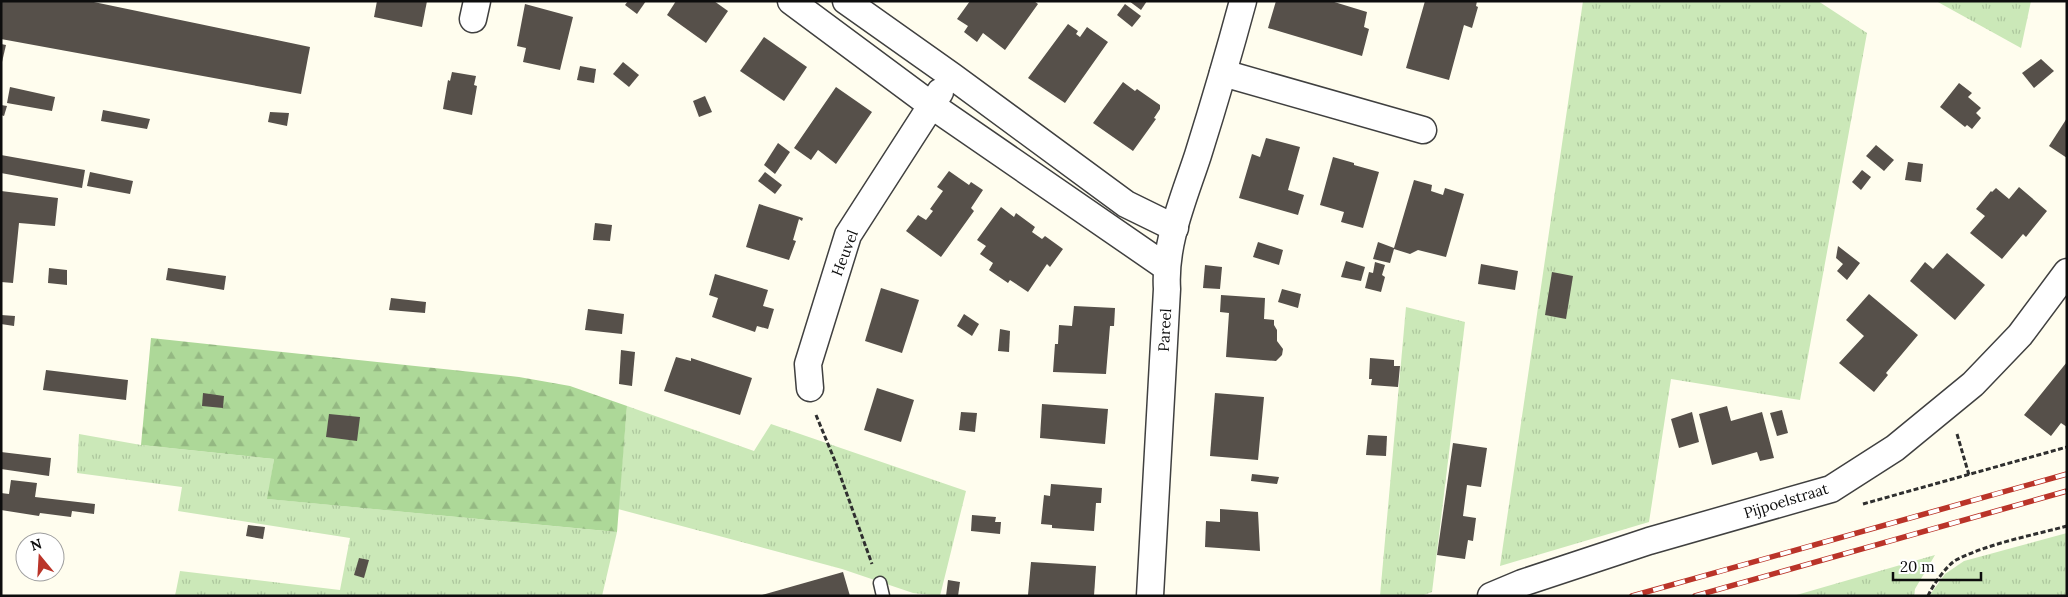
<svg xmlns="http://www.w3.org/2000/svg" width="2068" height="597" font-family="Lora,serif">
  <style>
    .grass { fill: url(#grass-tufts) }
    .forest { fill: url(#forest-firs) }
    .building { fill: #56504a }
    .lines { fill: none; stroke-linecap: round; stroke-linejoin: round }
    .service-casing { stroke: #404040; stroke-width: 15 }
    .minor-casing { stroke: #404040; stroke-width: 29 }
    .path { stroke: #2f2f2f; stroke-width: 3; stroke-dasharray: 5 2.5; stroke-linecap: butt }
    .service { stroke: #fff; stroke-width: 12 }
    .minor { stroke: #fff; stroke-width: 26 }
    .rail-casing { stroke: #ba3429; stroke-width: 5.5 }
    .rail { stroke: #fff; stroke-width: 4; stroke-dasharray: 11; stroke-linecap: butt }
    .labels { text-anchor: middle; stroke-width: 5; stroke-linejoin: round; paint-order: stroke }
    .street-label { font-size: 15px; fill: #0d0d0d; stroke: #fff }
  </style>
  <defs>
    <pattern id="grass-tufts" width="24" height="20" patternUnits="userSpaceOnUse" patternTransform="scale(1.25)"><rect width="24" height="20" fill="#cbe8b8"/><path d="M3 7l-1-3M5 7V3M7 7l1-3M15 17l-1-3M17 17v-4M19 17l1-3" fill="none" stroke="#adc69d"/></pattern>
    <pattern id="forest-firs" width="22" height="20" patternUnits="userSpaceOnUse" patternTransform="scale(1.25)"><rect width="22" height="20" fill="#add898"/><path d="M5 1l3.5 6h-7zM16 11l3.5 6h-7z" fill="#94b882"/></pattern>
  </defs>
  <rect width="100%" height="100%" fill="#fffdee"/>
  <!-- grass -->
  <g class="grass">
    <polygon points="1583,1 1818,1 1867,33 1800,400 1671,379 1649,522 1500,566"/>
    <polygon points="1936,1 2031,1 2021,48"/>
    <polygon points="1406,307 1465,322 1432,592 1421,596 1380,596"/>
    <polygon points="627,406 754,451 771,424 966,491 940,596 913,593 842,569 618,509"/>
    <polygon points="79,434 141,445 274,459 268,499 617,532 602,596 175,596 180,571 340,590 350,538 178,511 182,487 77,473"/>
    <polygon points="2067,533 2067,596 1929,596 1945,574 1964,561"/>
    <polygon points="1935,555 1915,589 1914,596 1793,596"/>
  </g>
  <!-- forest -->
  <polygon class="forest" points="151,338 519,377 570,386 627,406 617,532 267,499 274,459 141,445"/>
  <!-- building -->
  <g class="building">
    <polygon points="1,1 89,1 310,47 301,94 1,39"/>
    <polygon points="377,1 427,1 422,27 374,17"/>
    <polygon points="628,1 646,1 637,14 625,5"/>
    <polygon points="676,1 714,1 728,11 706,43 667,15"/>
    <polygon points="970,1 1034,1 1038,4 1005,50 983,33 977,42 964,32 968,26 957,19"/>
    <polygon points="1129,1 1147,1 1141,10"/>
    <polygon points="1276,1 1331,1 1367,12 1364,27 1369,29 1362,56 1268,28"/>
    <polygon points="1425,1 1477,1 1476,6 1478,7 1472,28 1464,25 1449,80 1406,68"/>
    <polygon points="525,4 573,17 560,70 523,62 526,48 517,46"/>
    <polygon points="1125,4 1141,16 1132,27 1117,15"/>
    <polygon points="1068,24 1078,31 1076,34 1080,37 1087,27 1108,42 1065,103 1028,78"/>
    <polygon points="764,37 807,67 784,101 740,71"/>
    <polygon points="1,44 6,45 2,62 1,62"/>
    <polygon points="2041,59 2054,71 2034,88 2022,73"/>
    <polygon points="623,62 639,75 629,87 613,74"/>
    <polygon points="580,66 596,69 594,83 577,80"/>
    <polygon points="452,72 476,76 474,85 477,86 472,115 443,109 448,80 450,81"/>
    <polygon points="1123,82 1135,91 1137,89 1160,105 1160,109 1154,118 1156,119 1133,151 1093,123"/>
    <polygon points="1959,83 1972,93 1968,97 1981,108 1976,113 1981,118 1972,129 1967,125 1965,127 1940,107"/>
    <polygon points="10,87 55,97 52,111 7,103"/>
    <polygon points="836,87 872,112 836,164 818,150 811,160 794,148"/>
    <polygon points="705,96 712,112 699,117 693,101"/>
    <polygon points="1,105 7,106 4,116 1,115"/>
    <polygon points="103,110 150,119 147,129 101,121"/>
    <polygon points="270,112 289,113 287,126 268,122"/>
    <polygon points="2067,118 2067,158 2049,146"/>
    <polygon points="1266,138 1300,147 1288,190 1304,195 1298,215 1239,198 1252,154 1260,157"/>
    <polygon points="778,143 790,152 775,174 764,165"/>
    <polygon points="1876,145 1894,160 1884,171 1866,156"/>
    <polygon points="1,155 85,170 82,188 1,173"/>
    <polygon points="1333,157 1354,163 1354,165 1379,172 1363,228 1341,222 1344,212 1320,205"/>
    <polygon points="1908,162 1923,164 1921,182 1905,180"/>
    <polygon points="1862,170 1871,177 1861,190 1852,182"/>
    <polygon points="949,171 969,185 971,182 983,190 971,208 974,211 941,257 906,231 918,215 926,220 933,211 930,209 943,191 937,187"/>
    <polygon points="90,172 133,181 130,194 87,186"/>
    <polygon points="765,172 782,185 775,194 758,181"/>
    <polygon points="1414,180 1432,185 1431,191 1443,195 1445,188 1464,194 1446,257 1418,250 1410,254 1394,249 1390,263 1373,259 1378,242 1394,248"/>
    <polygon points="2019,187 2047,211 2026,237 2023,234 2002,259 1970,233 1985,216 1976,209 1991,191 1992,192 1996,188 2009,199"/>
    <polygon points="1,191 58,198 55,226 19,223 13,283 1,282"/>
    <polygon points="759,204 803,218 802,221 799,219 793,240 796,241 789,260 746,247"/>
    <polygon points="1001,207 1014,217 1016,213 1035,227 1032,232 1042,239 1045,236 1063,249 1050,267 1047,264 1028,292 1010,280 1008,283 989,270 993,263 980,254 986,246 977,240"/>
    <polygon points="595,223 612,225 610,241 593,240"/>
    <polygon points="1258,242 1283,250 1279,265 1253,257"/>
    <polygon points="1838,246 1860,263 1847,280 1837,271 1843,264 1836,258"/>
    <polygon points="1947,253 1985,285 1955,320 1910,281 1925,262 1933,269"/>
    <polygon points="1346,261 1365,267 1361,281 1341,277"/>
    <polygon points="1375,262 1385,265 1382,275 1385,277 1381,292 1365,288 1369,272 1373,273"/>
    <polygon points="1481,264 1518,271 1515,290 1478,284"/>
    <polygon points="1205,265 1222,267 1220,289 1203,288"/>
    <polygon points="49,268 67,270 67,285 48,283"/>
    <polygon points="168,268 226,276 224,290 166,280"/>
    <polygon points="1552,272 1573,276 1566,319 1545,315"/>
    <polygon points="715,274 768,290 763,306 774,309 768,329 757,326 755,332 712,317 718,298 709,295"/>
    <polygon points="881,288 919,300 902,353 865,341"/>
    <polygon points="1282,289 1301,294 1298,308 1278,302"/>
    <polygon points="1869,294 1918,335 1886,373 1888,375 1874,392 1839,363 1864,336 1846,320"/>
    <polygon points="1221,295 1265,298 1264,319 1274,320 1274,325 1277,330 1277,341 1283,349 1282,355 1276,361 1226,357 1229,313 1220,312"/>
    <polygon points="391,298 426,302 425,313 389,310"/>
    <polygon points="1074,306 1115,308 1114,326 1110,326 1106,374 1053,372 1055,344 1058,344 1059,325 1072,326"/>
    <polygon points="588,309 624,314 622,334 585,330"/>
    <polygon points="964,314 979,324 972,336 957,326"/>
    <polygon points="1,315 15,316 14,326 1,324"/>
    <polygon points="1000,329 1010,331 1009,352 998,351"/>
    <polygon points="621,350 635,352 632,386 619,384"/>
    <polygon points="676,357 691,361 691,358 752,378 740,415 664,391"/>
    <polygon points="1370,358 1394,360 1394,366 1400,366 1398,387 1371,385 1372,379 1369,379"/>
    <polygon points="2067,362 2067,427 2061,423 2051,436 2024,415"/>
    <polygon points="46,370 128,380 126,400 43,390"/>
    <polygon points="877,388 914,400 901,442 864,430"/>
    <polygon points="203,393 224,396 223,408 202,406"/>
    <polygon points="1215,393 1264,397 1258,460 1210,456"/>
    <polygon points="1042,404 1108,409 1105,444 1040,438"/>
    <polygon points="1727,406 1731,421 1762,412 1774,458 1760,461 1757,452 1712,465 1699,414"/>
    <polygon points="1782,410 1788,433 1777,436 1770,413"/>
    <polygon points="961,412 977,413 975,432 959,430"/>
    <polygon points="1692,412 1699,442 1679,448 1671,419"/>
    <polygon points="329,414 360,417 357,441 326,437"/>
    <polygon points="1368,435 1387,436 1386,456 1366,455"/>
    <polygon points="1453,443 1487,448 1481,487 1467,485 1463,516 1476,518 1473,541 1468,540 1465,559 1437,555"/>
    <polygon points="1,452 51,458 49,476 1,469"/>
    <polygon points="1252,474 1279,477 1277,484 1251,481"/>
    <polygon points="11,480 37,483 35,497 95,504 94,514 72,511 71,517 40,513 39,516 1,510 1,493 9,494"/>
    <polygon points="1051,484 1102,488 1101,503 1096,503 1094,531 1052,528 1052,525 1041,524 1044,495 1050,496"/>
    <polygon points="1220,509 1258,512 1260,551 1205,547 1206,521 1220,522"/>
    <polygon points="972,515 996,517 995,522 1001,522 1000,534 971,531"/>
    <polygon points="248,525 265,527 263,539 246,536"/>
    <polygon points="359,558 369,560 364,578 354,575"/>
    <polygon points="1031,562 1096,566 1094,596 1028,595"/>
    <polygon points="843,572 850,596 762,596 762,595"/>
    <polygon points="948,580 960,582 958,596 946,596"/>
  </g>
  <g class="lines">
    <defs>
      <polyline id="service" points="880,583 883,596"/>
      <g id="minor">
        <polyline points="791,1 931,105 1166,267"/>
        <polyline points="846,1 952,76 1126,204 1175,228"/>
        <polyline points="473,19 477,1"/>
        <polyline points="1223,73 1423,130"/>
        <polyline points="810,388 808,364 848,235 940,92"/>
        <path d="M1150 596 1167 289C1164 243 1184 198 1198 155 1214 104 1229 53 1243 1"/>
        <polyline points="1491,596 1522,583 1649,541 1831,489 1895,448 1973,384 2020,335 2067,272"/>
      </g>
    </defs>
    <!-- service casing -->
    <use href="#service" class="service-casing"/>
    <!-- minor casing -->
    <use href="#minor" class="minor-casing"/>
    <!-- path -->
    <g class="path">
      <polyline points="816,415 835,461 872,564"/>
      <polyline points="1957,434 1969,475"/>
      <polyline points="1863,504 2067,447"/>
      <path d="M1928 596C1932 586 1947 565 1956 560 1990 543 2030 536 2067 526"/>
    </g>
    <!-- service -->
    <use href="#service" class="service"/>
    <!-- minor -->
    <use href="#minor" class="minor"/>
    <defs>
      <g id="rail">
        <polyline points="1632,596 2067,474"/>
        <polyline points="1695,596 2067,491"/>
      </g>
    </defs>
    <!-- rail casing -->
    <use href="#rail" class="rail-casing"/>
    <!-- rail -->
    <use href="#rail" class="rail"/>
  </g>
  <g class="labels">
    <!-- street labels -->
    <g class="street-label">
      <text transform="translate(845 253) rotate(-69)" y="5">Heuvel</text>
      <text transform="translate(1165 330) rotate(-87)" y="5">Pareel</text>
      <text transform="translate(1786 501) rotate(-17)" y="5">Pijpoelstraat</text>
    </g>
  </g>
  <!-- border -->
  <rect width="2068" height="597" fill="none" stroke="#0d0d0d" stroke-width="5"/>
  <!-- north arrow -->
  <g transform="translate(40 557) rotate(342)"><circle r="24" fill="#ffffff" stroke="#9e9e9e"/>
  <path d="M0-4L9 19L0 12L-9 19Z" fill="#ba3429"/>
  <text y="-8" font-size="14" font-weight="bold" text-anchor="middle" fill="#0d0d0d">N</text>
  </g>
  <!-- scale -->
  <path d="M1893 572v8h88v-8" fill="none" stroke="#0d0d0d" stroke-width="2.5"/>
  <text x="1900" y="572" font-size="15" fill="#0d0d0d" stroke="#ffffff" stroke-width="4" paint-order="stroke">20 m</text>
</svg>
